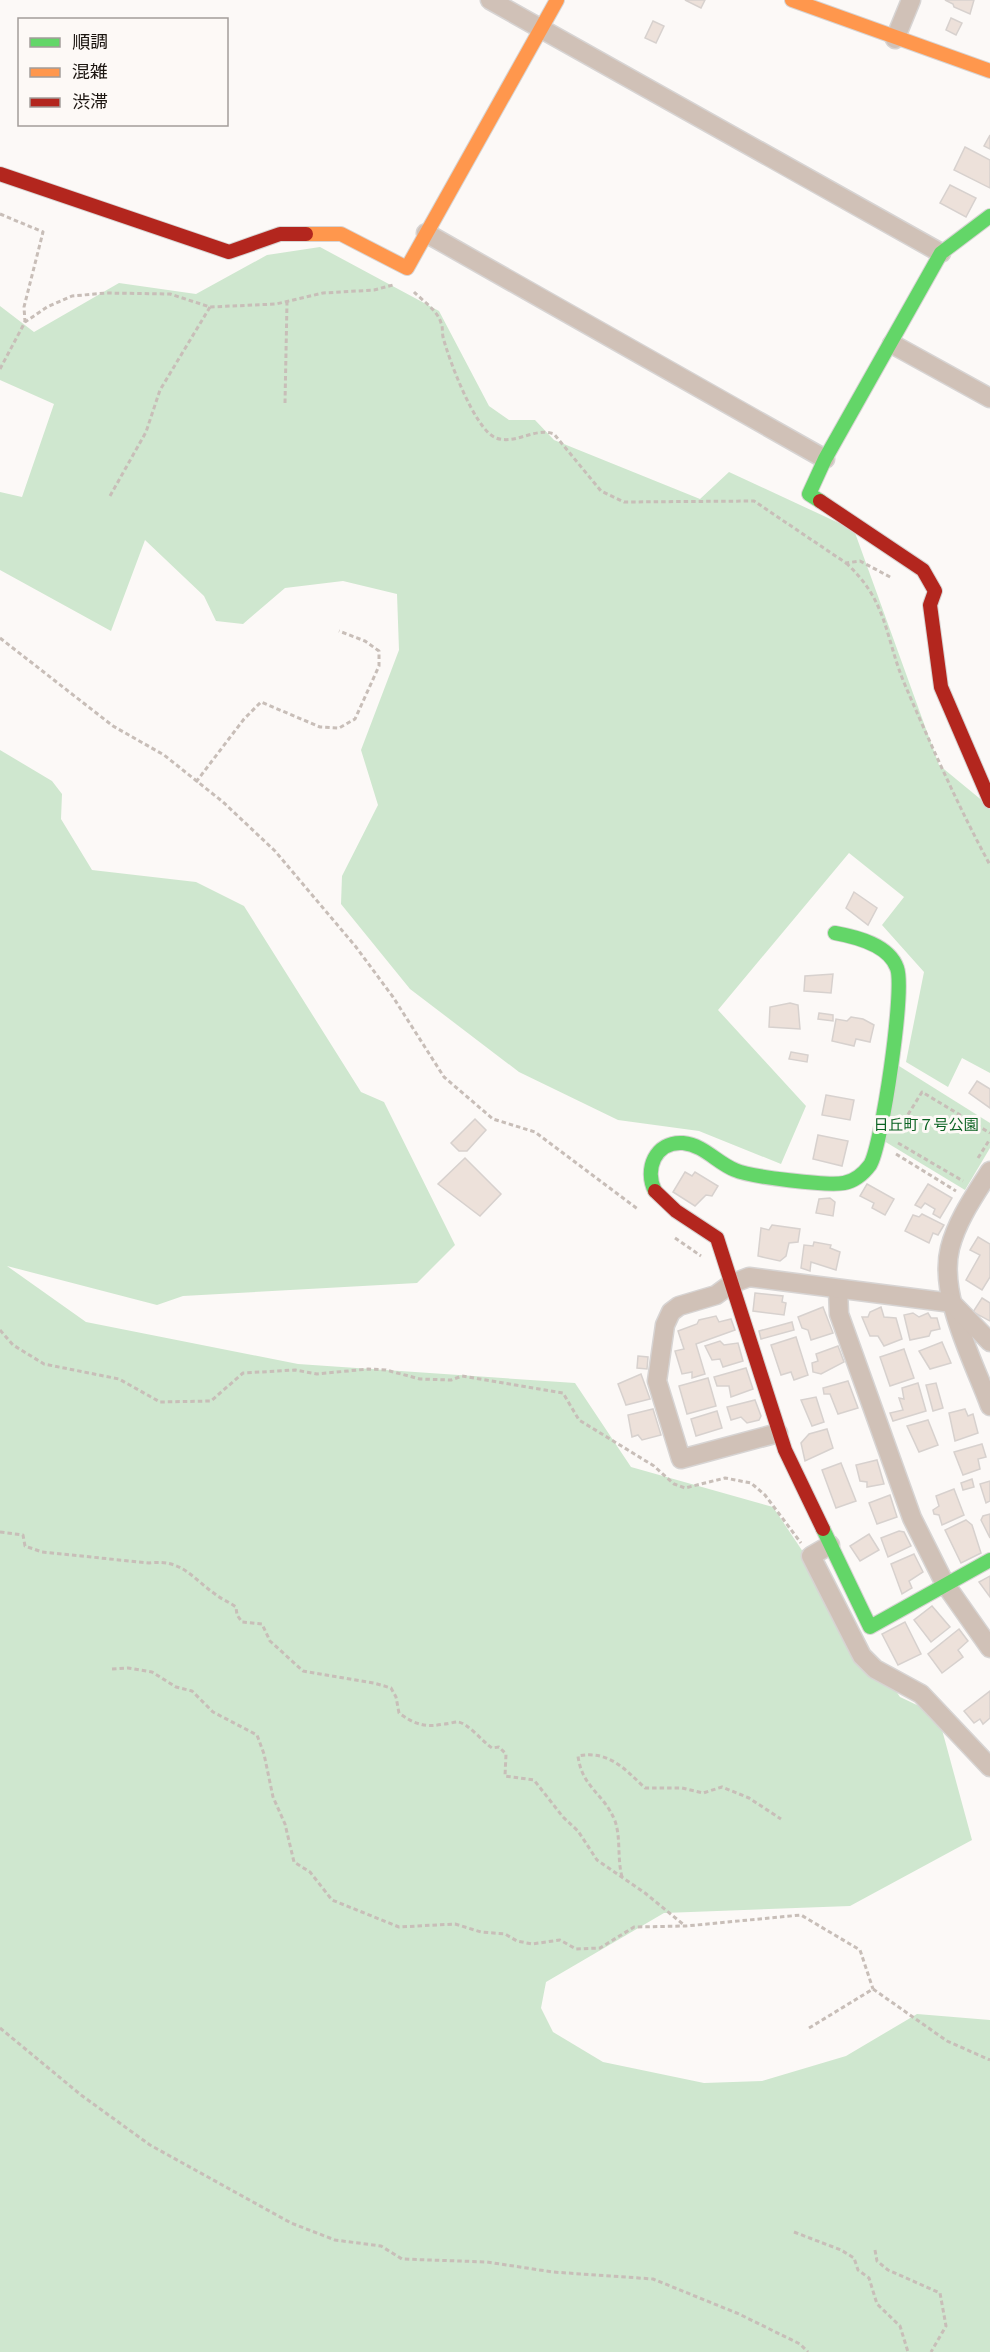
<svg xmlns="http://www.w3.org/2000/svg" width="990" height="2352" font-family="Raleway,'Noto Sans JP',sans-serif">
  <style>
    .green { fill: #cfe7cf }
    .building { fill: #ede1da; stroke: #d7d1ce; stroke-width: 1.5 }
    .lines { fill: none; stroke-linecap: round; stroke-linejoin: round }
    .street-casing { stroke: #d7d4d3; stroke-width: 21 }
    .fast-casing { stroke: #d7d4d3; stroke-width: 16 }
    .slow-casing { stroke: #d7d4d3; stroke-width: 16 }
    .jam-casing { stroke: #d7d4d3; stroke-width: 16 }
    .path { stroke: #c8beb8; stroke-width: 3; stroke-dasharray: 4.5 3; stroke-linecap: butt }
    .street { stroke: #d0c1b7; stroke-width: 18 }
    .fast { stroke: #63d668; stroke-width: 14 }
    .slow { stroke: #ff974d; stroke-width: 14 }
    .jam { stroke: #b3261e; stroke-width: 14 }
    .labels { text-anchor: middle; stroke-width: 6; stroke-linejoin: round; paint-order: stroke }
    .park-label { font-size: 15px; fill: #0b6222; stroke: #fdf9f6 }
  </style>
  <rect width="100%" height="100%" fill="#fcf9f7"/>
  <!-- green -->
  <g class="green">
    <polygon points="320,247 439,311 489,406 509,420 535,420 554,440 700,499 729,472 854,530 939,765 990,807 990,1073 962,1058 948,1087 906,1062 924,972 882,925 904,897 849,853 718,1010 806,1106 781,1164 699,1131 618,1120 519,1072 410,989 341,904 342,876 378,805 361,750 399,650 397,594 343,581 285,588 243,624 216,621 204,596 145,540 111,631 0,570 0,492 22,497 54,404 0,380 0,306 34,332 119,283 196,294 267,255"/>
    <polygon points="0,750 52,781 62,794 61,819 92,870 196,882 244,906 361,1092 384,1102 455,1245 417,1283 183,1296 157,1305 7,1266 86,1322 298,1364 575,1383 631,1467 773,1507 900,1697 938,1715 972,1840 850,1906 664,1913 546,1982 541,2008 553,2032 603,2062 704,2083 762,2081 846,2056 917,2014 990,2020 990,2352 0,2352"/>
    <polygon points="899,1066 990,1123 990,1148 965,1190 884,1141"/>
  </g>
  <!-- building -->
  <g class="building">
    <polygon points="685,0 705,0 701,8"/>
    <polygon points="945,0 974,0 970,14 954,7 953,4"/>
    <polygon points="951,18 962,23 956,35 946,30"/>
    <polygon points="653,21 664,26 656,43 645,38"/>
    <polygon points="990,135 990,149 984,146"/>
    <polygon points="965,147 990,160 990,188 954,170"/>
    <polygon points="950,185 976,198 966,217 940,203"/>
    <polygon points="854,892 877,908 868,925 846,908"/>
    <polygon points="833,974 831,993 804,991 805,976"/>
    <polygon points="790,1003 798,1005 800,1029 769,1027 770,1007"/>
    <polygon points="819,1013 833,1015 833,1021 818,1019"/>
    <polygon points="851,1017 863,1019 874,1025 870,1042 856,1039 854,1046 832,1041 836,1019 847,1021"/>
    <polygon points="791,1052 808,1055 807,1062 789,1059"/>
    <polygon points="977,1081 990,1089 990,1108 969,1093"/>
    <polygon points="826,1095 854,1100 850,1120 822,1115"/>
    <polygon points="475,1119 486,1130 467,1151 459,1151 451,1143"/>
    <polygon points="818,1135 848,1141 842,1166 813,1159"/>
    <polygon points="465,1158 501,1194 480,1216 438,1184"/>
    <polygon points="685,1172 692,1176 695,1172 718,1186 712,1196 706,1195 695,1206 673,1192"/>
    <polygon points="867,1184 894,1199 885,1215 872,1208 874,1203 860,1196"/>
    <polygon points="928,1184 952,1198 940,1218 933,1214 935,1209 925,1203 921,1208 915,1205"/>
    <polygon points="830,1198 835,1202 833,1216 816,1213 819,1199"/>
    <polygon points="922,1214 944,1225 938,1235 933,1233 929,1243 905,1231 913,1215 919,1217"/>
    <polygon points="772,1225 800,1229 798,1242 789,1243 786,1256 780,1261 758,1256 761,1228 769,1230"/>
    <polygon points="978,1237 990,1244 990,1277 982,1290 966,1280 980,1255 970,1250"/>
    <polygon points="814,1242 831,1245 830,1248 840,1252 836,1270 811,1262 810,1271 801,1268 804,1245 813,1246"/>
    <polygon points="755,1293 783,1296 782,1302 786,1303 784,1315 753,1311"/>
    <polygon points="982,1298 990,1303 990,1321 973,1312"/>
    <polygon points="823,1307 833,1333 811,1340 808,1330 802,1328 798,1317"/>
    <polygon points="881,1307 884,1317 896,1318 902,1339 884,1346 878,1336 870,1336 862,1317 868,1317 870,1312"/>
    <polygon points="913,1313 919,1317 928,1313 931,1318 937,1318 940,1329 931,1331 929,1336 910,1340 904,1315"/>
    <polygon points="716,1316 719,1322 731,1319 735,1330 696,1344 705,1374 692,1378 692,1372 682,1374 675,1351 684,1349 678,1331 697,1324 699,1320"/>
    <polygon points="792,1322 794,1330 761,1339 759,1331"/>
    <polygon points="796,1337 808,1375 794,1380 791,1372 781,1375 771,1345"/>
    <polygon points="720,1341 724,1345 738,1343 743,1361 723,1367 720,1359 712,1360 705,1346"/>
    <polygon points="942,1342 951,1363 930,1369 919,1351"/>
    <polygon points="838,1346 844,1362 821,1374 813,1372 812,1363 818,1361 816,1354"/>
    <polygon points="904,1349 914,1378 890,1386 880,1357"/>
    <polygon points="638,1356 648,1357 647,1369 637,1368"/>
    <polygon points="746,1368 753,1389 731,1397 729,1386 717,1386 714,1377"/>
    <polygon points="641,1374 650,1399 626,1405 618,1384"/>
    <polygon points="708,1378 716,1406 687,1414 679,1386"/>
    <polygon points="848,1381 858,1408 838,1414 830,1394 824,1394 823,1388"/>
    <polygon points="918,1383 926,1411 893,1421 890,1413 903,1410 899,1398 904,1399 902,1388"/>
    <polygon points="936,1383 943,1408 933,1411 926,1385"/>
    <polygon points="816,1397 824,1422 812,1426 801,1400"/>
    <polygon points="755,1400 761,1416 759,1420 747,1423 741,1417 731,1420 727,1407"/>
    <polygon points="653,1409 661,1435 642,1440 638,1435 632,1437 628,1415"/>
    <polygon points="965,1409 968,1416 973,1414 978,1433 955,1441 949,1413"/>
    <polygon points="717,1411 722,1428 696,1436 691,1419"/>
    <polygon points="928,1420 938,1445 919,1452 907,1426"/>
    <polygon points="827,1429 833,1448 805,1461 801,1443 809,1434"/>
    <polygon points="982,1444 986,1457 978,1459 980,1469 963,1475 954,1452"/>
    <polygon points="877,1460 884,1484 867,1487 867,1482 860,1481 856,1465"/>
    <polygon points="841,1463 856,1501 836,1508 822,1470"/>
    <polygon points="972,1479 974,1487 963,1490 961,1483"/>
    <polygon points="990,1481 990,1501 986,1503 980,1484"/>
    <polygon points="954,1489 964,1515 942,1525 939,1515 934,1514 933,1510 939,1506 936,1496"/>
    <polygon points="890,1495 897,1517 877,1524 869,1503"/>
    <polygon points="990,1514 990,1538 981,1520 983,1516"/>
    <polygon points="966,1520 972,1525 981,1553 961,1563 945,1530"/>
    <polygon points="899,1531 904,1532 911,1546 888,1557 881,1538"/>
    <polygon points="869,1534 879,1550 860,1561 850,1546"/>
    <polygon points="914,1554 923,1572 909,1581 912,1588 902,1594 891,1564"/>
    <polygon points="990,1576 990,1597 979,1582"/>
    <polygon points="932,1606 950,1627 931,1642 914,1620"/>
    <polygon points="905,1622 921,1654 898,1665 882,1634"/>
    <polygon points="959,1629 968,1641 958,1650 963,1657 942,1673 928,1654"/>
    <polygon points="990,1691 990,1718 983,1724 980,1719 974,1723 964,1711"/>
  </g>
  <g class="lines">
    <defs>
      <g id="street">
        <polyline points="490,0 941,253"/>
        <polyline points="895,39 911,0"/>
        <polyline points="426,233 825,459"/>
        <polyline points="892,344 990,398"/>
        <path d="M990 1171C975 1195 957 1220 950 1248 938 1295 974 1362 990 1406"/>
        <polyline points="838,1290 839,1314 912,1518 945,1584 990,1648"/>
        <polyline points="778,1433 681,1459 657,1381 665,1325 671,1312 679,1306 716,1295 731,1284 749,1277 952,1303 990,1342"/>
        <polyline points="830,1545 811,1556 862,1656 875,1669 921,1694 990,1767"/>
      </g>
      <g id="fast">
        <polyline points="820,501 809,494 825,459 941,253 990,216"/>
        <path d="M655 1191C644 1170 655 1141 683 1143 704 1145 717 1163 735 1170 750 1177 828 1186 844 1183 855 1181 864 1173 870 1165 882 1146 905 989 897 968 889 945 857 937 835 933"/>
        <polyline points="823,1529 870,1627 990,1560"/>
      </g>
      <g id="slow">
        <polyline points="792,0 990,71"/>
        <polyline points="306,234 341,234 407,268 557,0"/>
      </g>
      <g id="jam">
        <polyline points="0,174 229,252 280,234 306,234"/>
        <polyline points="820,501 923,570 935,591 930,605 941,687 990,801"/>
        <polyline points="655,1191 676,1211 717,1238 785,1450 823,1529"/>
      </g>
    </defs>
    <!-- street casing -->
    <use href="#street" class="street-casing"/>
    <!-- fast casing -->
    <use href="#fast" class="fast-casing"/>
    <!-- slow casing -->
    <use href="#slow" class="slow-casing"/>
    <!-- jam casing -->
    <use href="#jam" class="jam-casing"/>
    <!-- path -->
    <g class="path">
      <polyline points="0,214 43,232 24,307 25,322"/>
      <path d="M414 292C422 300 438 311 441 323 443 327 442 332 443 337 449 360 475 430 496 438 516 445 534 427 554 434L601 491 624 502 754 501 846 563 860 561 892 578"/>
      <polyline points="0,369 25,322 47,307 72,296 106,293 170,294 210,307 276,304 323,293 374,290 393,285"/>
      <polyline points="285,403 287,302"/>
      <polyline points="110,496 146,432 160,390 210,307"/>
      <path d="M846 563C888 601 885 638 905 685 930 743 960 810 990 865"/>
      <polyline points="0,638 113,726 164,755 223,802 275,851 356,947 393,997 444,1077 493,1119 535,1132 639,1210"/>
      <polyline points="196,782 244,719 261,702 320,727 339,728 355,719 379,666 379,651 365,641 339,631"/>
      <polyline points="904,1121 922,1092 990,1133"/>
      <polyline points="898,1143 963,1181"/>
      <polyline points="896,1154 956,1191"/>
      <polyline points="978,1158 990,1139"/>
      <polyline points="675,1238 701,1256"/>
      <polyline points="0,1330 13,1345 44,1364 119,1379 160,1402 211,1401 243,1373 295,1370 317,1374 368,1369 386,1370 420,1379 451,1380 462,1376 563,1393 579,1420 654,1466 674,1484 685,1488 725,1478 751,1483 765,1495 801,1543"/>
      <path d="M0 1532 23 1535 25 1546 42 1552 149 1563C182 1559 191 1577 215 1594 221 1599 229 1602 236 1607L237 1615 242 1622 262 1624 270 1641 303 1671 374 1683 391 1688 396 1697 399 1713C414 1724 425 1728 444 1724 448 1724 454 1722 458 1722 468 1723 483 1742 492 1748L499 1747 506 1754 505 1776 534 1780 563 1817 578 1831 597 1860 645 1893 684 1925"/>
      <polyline points="112,1669 128,1668 152,1672 176,1687 192,1691 213,1712 257,1735 264,1754 273,1797 285,1824 294,1862 310,1872 332,1900 399,1927 455,1924 481,1932 505,1934 517,1941 532,1944 560,1940 576,1949 600,1948 634,1927 686,1926 801,1915 860,1950 873,1989"/>
      <path d="M622 1877C617 1858 621 1838 615 1821 604 1793 582 1788 578 1756 608 1750 624 1768 645 1788H682L703 1793 722 1787 749 1798 781 1819"/>
      <polyline points="0,2028 81,2095 150,2145 291,2223 335,2240 381,2246 402,2259 487,2262 553,2272 653,2279 739,2314 800,2344 808,2352"/>
      <polyline points="809,2028 873,1989 947,2041 990,2060"/>
      <polyline points="794,2232 841,2250 854,2258 858,2270 869,2278 877,2304 900,2326 908,2352"/>
      <polyline points="875,2250 877,2261 888,2270 940,2293 946,2326 931,2352"/>
    </g>
    <!-- street -->
    <use href="#street" class="street"/>
    <!-- fast -->
    <use href="#fast" class="fast"/>
    <!-- slow -->
    <use href="#slow" class="slow"/>
    <!-- jam -->
    <use href="#jam" class="jam"/>
  </g>
  <g class="labels">
    <!-- park labels -->
    <g class="park-label">
      <text x="926" y="1130">日丘町７号公園</text>
    </g>
  </g>
  <!-- legend -->
  <rect x="18" y="18" width="210" height="108" fill="#fdf9f6" stroke="#a39d9a" stroke-width="1.5"/>
  <rect x="30" y="38" width="30" height="9" fill="#63d668" stroke="#a39d9a" stroke-width="1.5"/>
  <text x="72" y="48" font-size="18" fill="#1b140f">順調</text>
  <rect x="30" y="68" width="30" height="9" fill="#ff974d" stroke="#a39d9a" stroke-width="1.5"/>
  <text x="72" y="78" font-size="18" fill="#1b140f">混雑</text>
  <rect x="30" y="98" width="30" height="9" fill="#b3261e" stroke="#a39d9a" stroke-width="1.5"/>
  <text x="72" y="108" font-size="18" fill="#1b140f">渋滞</text>
</svg>
